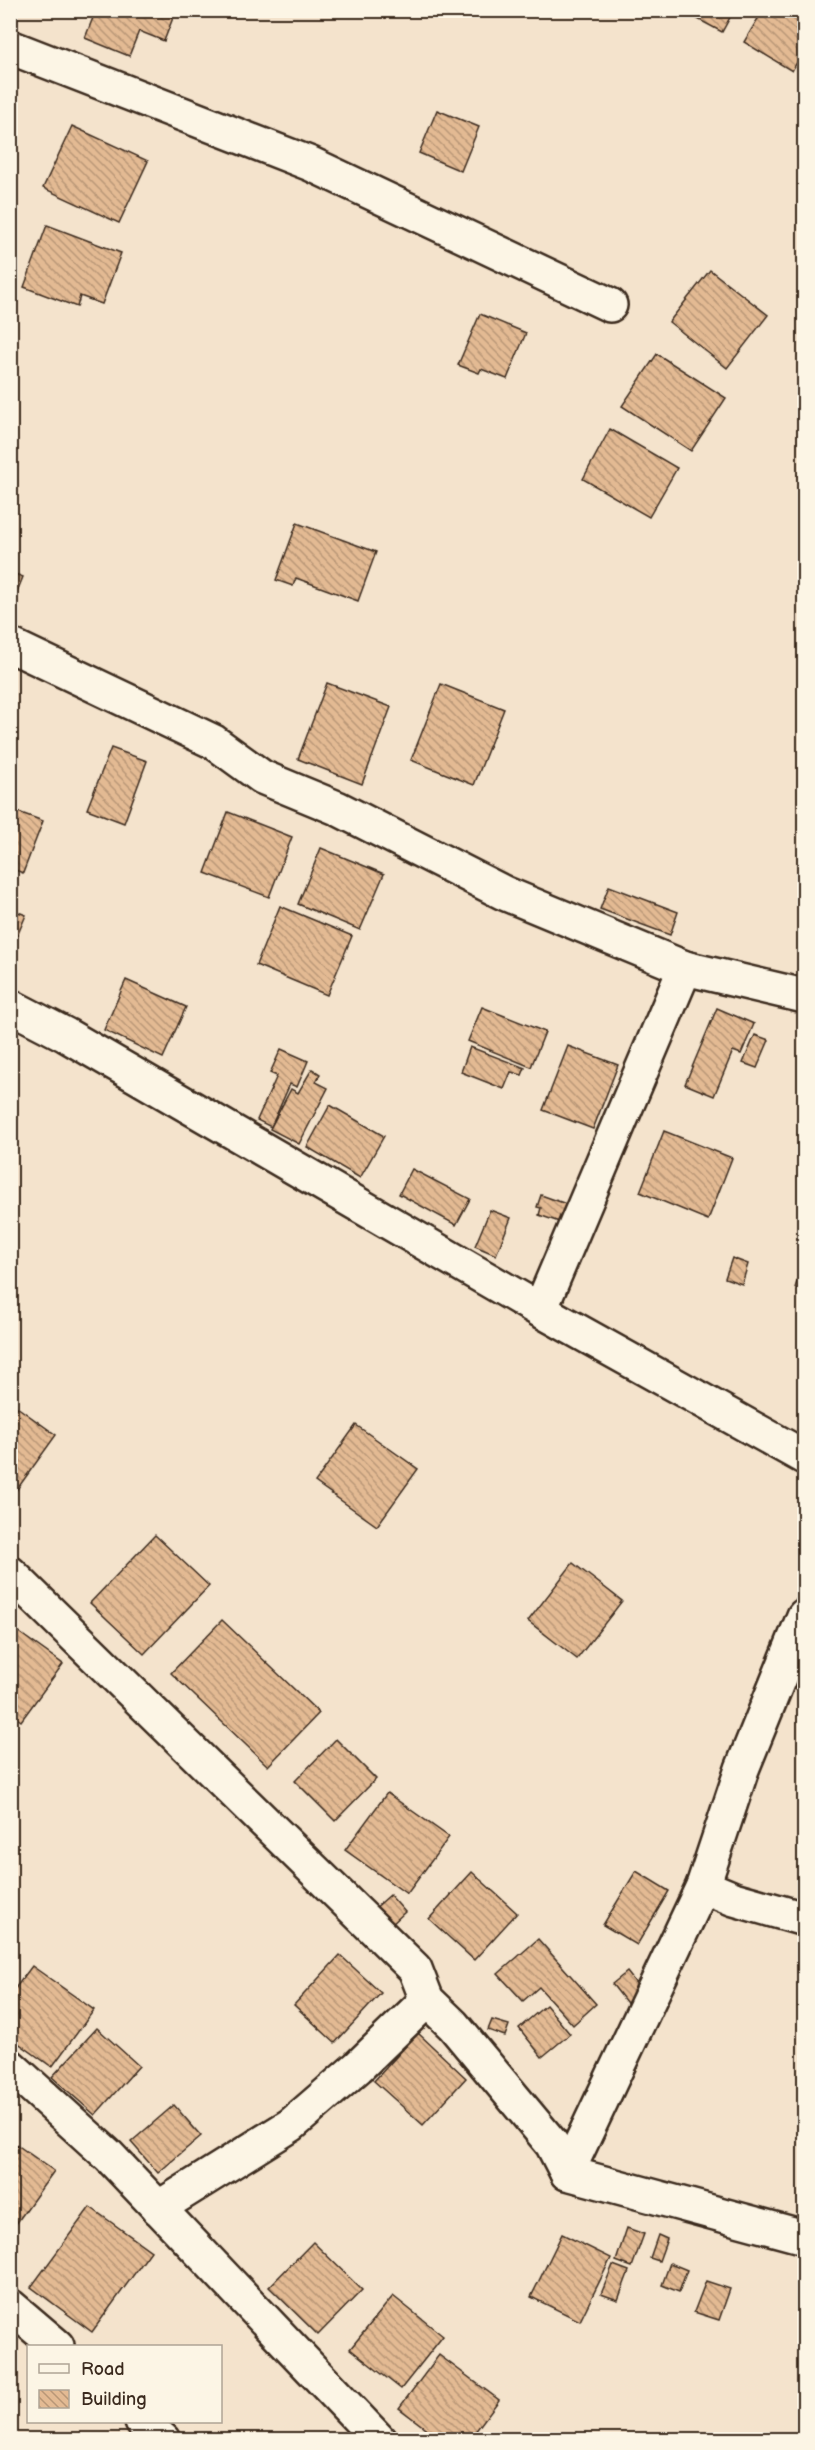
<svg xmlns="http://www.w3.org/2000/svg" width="815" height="2450" font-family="'Balsamiq Sans',sans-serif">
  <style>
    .building { fill: url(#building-back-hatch); stroke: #3b2a1e; stroke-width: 1.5 }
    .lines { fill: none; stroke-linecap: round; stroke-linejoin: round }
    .street-casing { stroke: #3b2a1e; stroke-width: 38 }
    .street { stroke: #fcf5e5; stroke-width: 33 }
  </style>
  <defs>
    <pattern id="building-back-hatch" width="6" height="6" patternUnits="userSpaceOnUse" patternTransform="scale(1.5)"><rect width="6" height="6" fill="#e3ba93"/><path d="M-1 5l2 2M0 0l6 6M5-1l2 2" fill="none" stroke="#b99777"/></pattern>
  </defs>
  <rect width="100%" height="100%" fill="#f4e3cc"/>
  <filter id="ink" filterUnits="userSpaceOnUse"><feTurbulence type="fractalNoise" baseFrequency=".0167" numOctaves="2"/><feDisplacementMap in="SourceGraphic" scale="12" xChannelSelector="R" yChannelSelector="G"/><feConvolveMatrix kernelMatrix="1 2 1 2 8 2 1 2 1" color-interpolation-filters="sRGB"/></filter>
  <g filter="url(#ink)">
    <!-- building -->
    <g class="building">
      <polygon points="96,10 176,10 164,41 139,31 129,56 85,38"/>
      <polygon points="681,10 734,10 722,32"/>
      <polygon points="763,10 804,10 804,50 792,71 744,42"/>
      <polygon points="437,110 479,127 461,171 419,153"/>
      <polygon points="72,126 148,161 119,223 43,188"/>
      <polygon points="47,225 121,253 102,304 80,296 77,307 24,287"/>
      <polygon points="710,270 768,315 727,368 669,322"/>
      <polygon points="480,314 526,333 507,379 481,369 479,373 458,365"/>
      <polygon points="657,354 726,398 691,451 622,406"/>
      <polygon points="610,429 677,468 649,517 583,479"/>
      <polygon points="297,523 376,552 358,601 296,578 293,586 276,580"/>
      <polygon points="10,572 23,577 10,609"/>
      <polygon points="327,683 391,707 362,784 298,759"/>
      <polygon points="441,684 504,709 474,785 411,760"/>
      <polygon points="111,748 147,761 124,823 87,809"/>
      <polygon points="10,809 43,821 23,873 10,868"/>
      <polygon points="228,812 292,837 269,897 205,873"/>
      <polygon points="321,848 384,874 360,930 298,904"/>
      <polygon points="609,886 678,912 670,935 600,909"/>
      <polygon points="280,906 352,936 327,995 256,965"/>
      <polygon points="10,909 26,915 10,953"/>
      <polygon points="126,980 186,1007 163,1058 104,1030"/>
      <polygon points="482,1007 545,1032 531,1067 468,1041"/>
      <polygon points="717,1008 754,1024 741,1054 733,1051 714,1096 685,1084"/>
      <polygon points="755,1035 769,1040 757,1068 743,1063"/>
      <polygon points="568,1046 618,1065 593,1129 543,1110"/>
      <polygon points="470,1047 525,1068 522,1075 511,1072 504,1089 461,1072"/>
      <polygon points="281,1049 308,1061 297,1087 290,1084 271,1127 257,1120 277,1076 270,1073"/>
      <polygon points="312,1069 320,1074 316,1082 328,1088 299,1144 270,1129 291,1089 298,1093"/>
      <polygon points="330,1105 384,1136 360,1178 307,1147"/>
      <polygon points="664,1131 732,1158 708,1220 640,1192"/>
      <polygon points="412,1169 470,1199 456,1225 399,1194"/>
      <polygon points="541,1195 572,1206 565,1224 539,1215 541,1208 537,1207"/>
      <polygon points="490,1210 511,1218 496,1255 475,1246"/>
      <polygon points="732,1258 748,1264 742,1284 725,1278"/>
      <polygon points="804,1260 804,1291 795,1288"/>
      <polygon points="10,1402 56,1435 15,1492 10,1489"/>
      <polygon points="356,1425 418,1469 377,1526 315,1482"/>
      <polygon points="155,1535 209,1586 144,1654 90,1603"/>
      <polygon points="573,1563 622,1601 577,1659 528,1621"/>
      <polygon points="222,1620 319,1713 268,1766 171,1673"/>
      <polygon points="10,1626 63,1664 21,1721 10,1713"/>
      <polygon points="336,1739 376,1779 335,1821 295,1781"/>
      <polygon points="387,1793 449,1837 407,1894 345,1850"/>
      <polygon points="636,1871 669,1891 637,1945 603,1925"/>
      <polygon points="472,1872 517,1913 474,1960 429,1919"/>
      <polygon points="390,1895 405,1912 389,1927 373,1910"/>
      <polygon points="538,1939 596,2004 573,2025 539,1987 523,2001 498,1974"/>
      <polygon points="340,1955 381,1993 335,2043 294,2005"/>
      <polygon points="32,1966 94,2010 52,2067 10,2037 10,1995"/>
      <polygon points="627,1972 645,1995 630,2007 612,1984"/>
      <polygon points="546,2005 570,2034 542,2057 519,2028"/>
      <polygon points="492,2020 509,2025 505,2036 488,2030"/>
      <polygon points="97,2028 139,2066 95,2115 52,2077"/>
      <polygon points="418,2033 466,2078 423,2125 374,2081"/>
      <polygon points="174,2105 201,2136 158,2173 131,2142"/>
      <polygon points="10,2140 54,2171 13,2228 10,2227"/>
      <polygon points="90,2207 151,2251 92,2332 31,2287"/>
      <polygon points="627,2228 644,2234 632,2267 616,2261"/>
      <polygon points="562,2234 611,2258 580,2321 531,2297"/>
      <polygon points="658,2235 667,2239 659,2261 650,2258"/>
      <polygon points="313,2242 362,2290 318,2335 269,2287"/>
      <polygon points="670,2263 687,2270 679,2292 662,2285"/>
      <polygon points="613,2265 629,2271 618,2300 601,2294"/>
      <polygon points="706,2281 730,2289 719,2320 694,2312"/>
      <polygon points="393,2296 443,2336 401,2389 350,2349"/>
      <polygon points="439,2355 499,2400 469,2440 441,2440 399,2408"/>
    </g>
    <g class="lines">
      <defs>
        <g id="street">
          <polyline points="10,47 311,164 610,305"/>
          <polyline points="10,645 214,742 262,777 337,808 504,893 685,968 804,996"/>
          <polyline points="10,1006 66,1035 540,1310 804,1457"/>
          <polyline points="540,1310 685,968"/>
          <polyline points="10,1573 415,1969 427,2000 453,2025 552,2144 567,2173 804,2237"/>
          <polyline points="804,1616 742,1769 703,1886 734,1899 804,1919"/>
          <polyline points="10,2066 109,2156 379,2440"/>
          <polyline points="567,2173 703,1886"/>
          <polyline points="158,2208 291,2125 358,2067 427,2000"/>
          <polyline points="10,2306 57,2346"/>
          <polyline points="142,2422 163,2440"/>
        </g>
      </defs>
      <!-- street casing -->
      <use href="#street" class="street-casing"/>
      <!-- street -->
      <use href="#street" class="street"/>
    </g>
  </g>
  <!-- margin -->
  <rect width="815" height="2450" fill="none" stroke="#fcf5e5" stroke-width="36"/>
  <rect x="18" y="18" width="779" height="2414" fill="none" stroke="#3b2a1e" stroke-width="2" filter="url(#ink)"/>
  <!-- legend -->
  <rect x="27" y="2345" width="195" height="78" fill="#fcf5e5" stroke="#afa495" stroke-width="1.5"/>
  <rect x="39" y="2364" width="30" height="9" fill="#fcf5e5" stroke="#afa495" stroke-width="1.5"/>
  <text x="81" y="2375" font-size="18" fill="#3b2a1e">Road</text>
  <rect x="39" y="2390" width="30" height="18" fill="url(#building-back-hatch)" stroke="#afa495" stroke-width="1.5"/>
  <text x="81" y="2405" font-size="18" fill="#3b2a1e">Building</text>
</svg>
